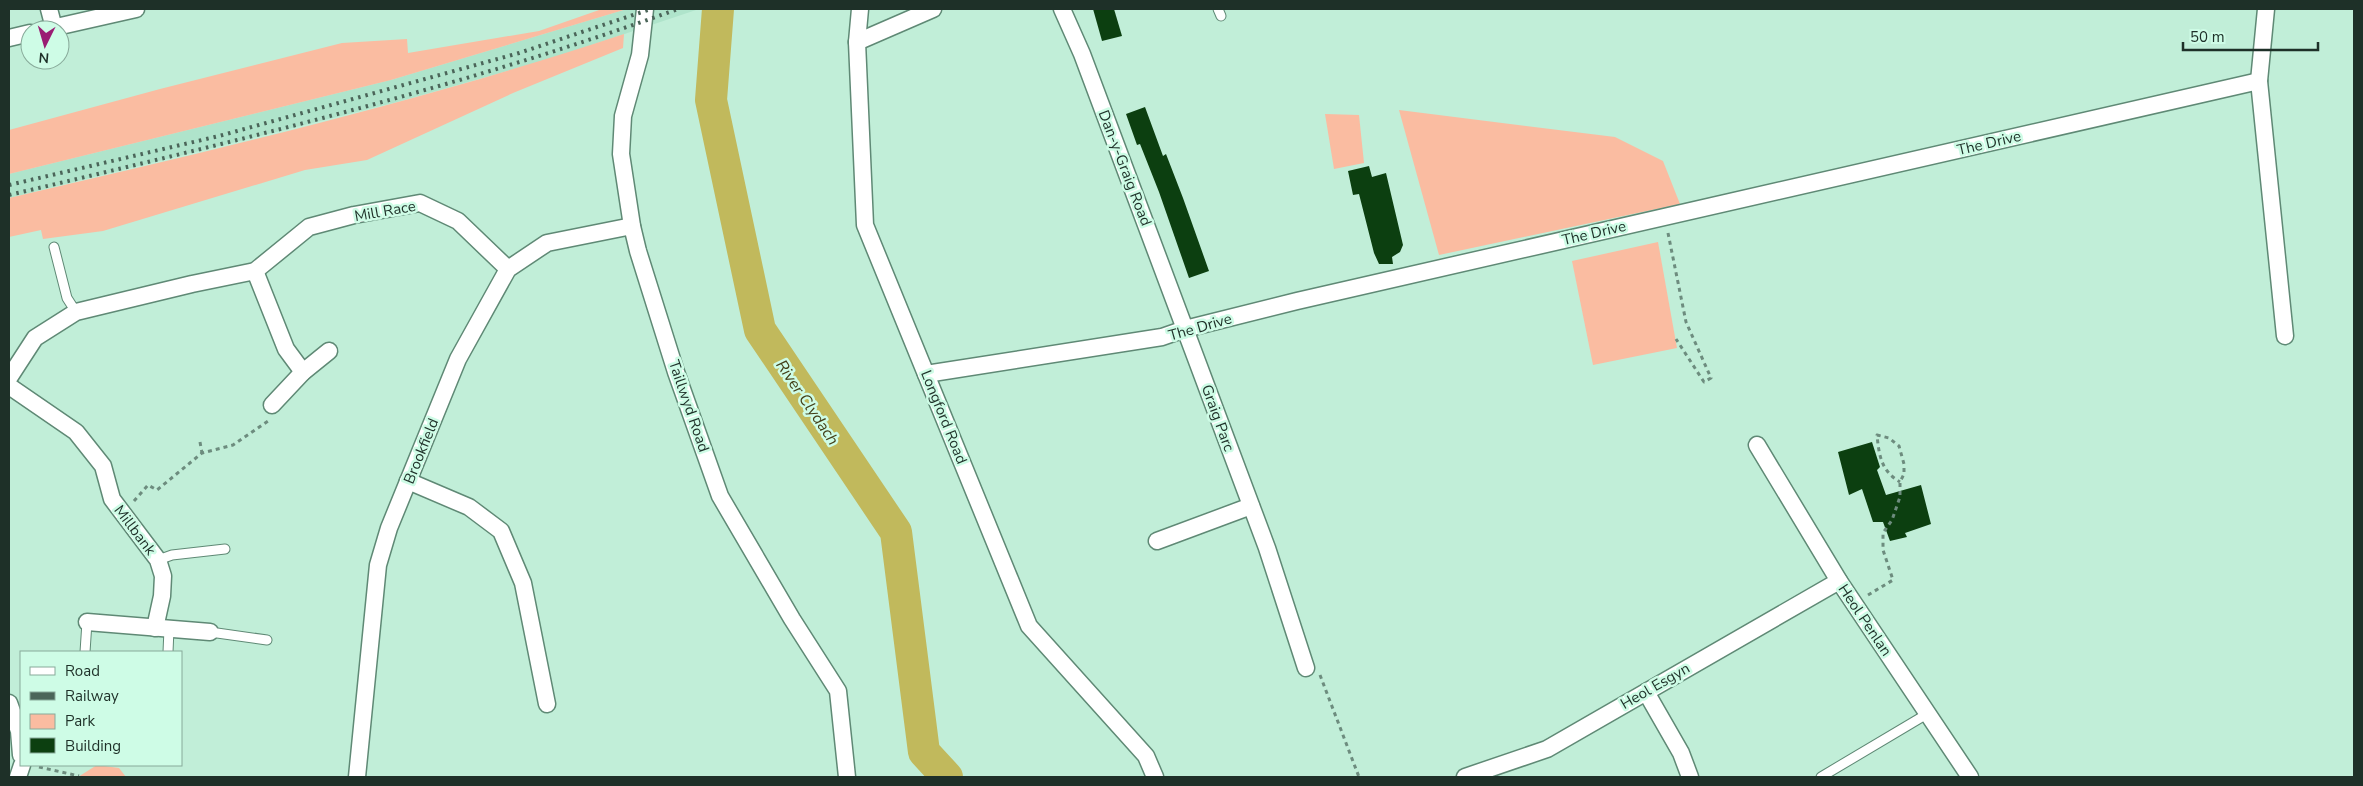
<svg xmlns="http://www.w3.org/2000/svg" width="2363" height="786" font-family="'Nunito Sans',sans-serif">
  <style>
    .built { fill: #afe4cb }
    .green { fill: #fabca1 }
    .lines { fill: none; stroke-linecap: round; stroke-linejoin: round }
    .river { stroke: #c1b95c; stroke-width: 32 }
    .building { fill: #0c3f10 }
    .service-casing { stroke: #5f8975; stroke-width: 11 }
    .minor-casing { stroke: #5f8975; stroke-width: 19 }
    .path { stroke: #6d8c7e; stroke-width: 3; stroke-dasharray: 4 4; stroke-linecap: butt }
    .service { stroke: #fff; stroke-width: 9 }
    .minor { stroke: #fff; stroke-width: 16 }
    .rail { stroke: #4b6559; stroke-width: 4; stroke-dasharray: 2.5 5; stroke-linecap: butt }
    .labels { text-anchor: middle; stroke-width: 5; stroke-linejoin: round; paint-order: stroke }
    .street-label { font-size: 15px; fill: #1e3028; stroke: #cefce6 }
    .water-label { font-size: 16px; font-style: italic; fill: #433f18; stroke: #cefce6 }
  </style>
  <rect width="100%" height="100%" fill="#c1eed8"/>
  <!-- built -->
  <polygon class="built" points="627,9 699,9 550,59 397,102 9,198 9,174 391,80"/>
  <!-- green -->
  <g class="green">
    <polygon points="602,9 627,9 391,80 9,174 9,130 160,89 342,43 407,39 408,53 539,31"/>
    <path d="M624 34 623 48 513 93 367 160 305 170 103 231 43 239 41 230 9 237V198C215 150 423 101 624 34Z"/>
    <polygon points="1399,110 1615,137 1663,161 1680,204 1439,255"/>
    <polygon points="1325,114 1359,115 1364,163 1334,169"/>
    <polygon points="1658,242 1677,348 1593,365 1572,261"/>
    <polygon points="97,765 119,768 126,777 78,777"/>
  </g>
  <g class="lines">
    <!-- river -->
    <polyline class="river" points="718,9 711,100 760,330 896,532 924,752 947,777"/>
  </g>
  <!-- building -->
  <g class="building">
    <polygon points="1093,9 1114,9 1122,36 1102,41"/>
    <polygon points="1145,107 1163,156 1166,154 1183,198 1209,271 1189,278 1159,192 1140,144 1137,145 1126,114"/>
    <polygon points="1369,166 1372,177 1386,173 1403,245 1400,252 1392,257 1393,264 1379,264 1374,253 1359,194 1353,195 1348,171"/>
    <polygon points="1872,442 1880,467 1877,470 1886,495 1921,485 1931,524 1905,533 1907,537 1890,541 1883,522 1873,522 1862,489 1849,495 1838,452"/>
  </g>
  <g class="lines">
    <defs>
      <g id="service">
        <polyline points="1218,9 1221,16"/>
        <polyline points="54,247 67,298 76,312"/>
        <polyline points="158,560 172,555 225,549"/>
        <polyline points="210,632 267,640"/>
        <polyline points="85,652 87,622"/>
        <polyline points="168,652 169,629"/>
        <polyline points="1821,777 1927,714"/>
      </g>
      <g id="minor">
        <polyline points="49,9 54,28"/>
        <polyline points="645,9 640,55 623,116 621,154 632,226 638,251 676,372 720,496 792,619 838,691 847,777"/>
        <polyline points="860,9 857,42 865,225 1029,626 1146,756 1155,777"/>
        <polyline points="1062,9 1082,54 1267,548 1306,668"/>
        <polyline points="2266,9 2259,81 2285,336"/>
        <polyline points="43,30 136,9"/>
        <polyline points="9,38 30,33"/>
        <polyline points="857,42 933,9"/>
        <polyline points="255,271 286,349 303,372"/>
        <polyline points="926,374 1162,337 1185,329 1297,301 2259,81"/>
        <polyline points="9,378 35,338 76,312 192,284 255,271 309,227 354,215 420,203 458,221 508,269"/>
        <polyline points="9,386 76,432 103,466 112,499 158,560 163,576 162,596 155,628"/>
        <polyline points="272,405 303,372 329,351"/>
        <polyline points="1757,445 1839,581 1970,777"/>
        <polyline points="408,481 469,507 501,531 523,583 547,704"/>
        <polyline points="1157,541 1251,506"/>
        <polyline points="87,622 210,632"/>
        <polyline points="1646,692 1681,753 1690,777"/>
        <polyline points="9,703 19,731 21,755"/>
        <polyline points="18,777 22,765"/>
        <polyline points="357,777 378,565 389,528 458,359 508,269 547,243 632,226"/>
        <polyline points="1465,777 1547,749 1839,581"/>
      </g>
    </defs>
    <!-- service casing -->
    <use href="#service" class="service-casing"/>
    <!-- minor casing -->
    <use href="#minor" class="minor-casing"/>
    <!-- path -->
    <g class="path">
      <polyline points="1668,233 1686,322 1711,378 1704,382 1676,339"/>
      <polyline points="200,442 202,453"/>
      <polyline points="134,501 148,485 157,490 202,453 233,445 268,421"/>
      <path d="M1868 595 1893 580 1883 550V533L1892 520 1900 497V482L1904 474V464L1899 446 1889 438 1877 435C1879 455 1881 471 1900 482"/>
      <polyline points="1320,675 1359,777"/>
      <polyline points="39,767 79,776"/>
    </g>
    <!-- service -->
    <use href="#service" class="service"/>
    <!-- minor -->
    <use href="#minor" class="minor"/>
    <!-- rail -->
    <g class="rail">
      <polyline points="9,185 219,136 519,53 651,9"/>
      <path d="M9 195C234 142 460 88 678 9"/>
    </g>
  </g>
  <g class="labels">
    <!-- street labels -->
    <g class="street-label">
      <text transform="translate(1989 143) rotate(-13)" y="5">The Drive</text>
      <text transform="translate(1125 168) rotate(69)" y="5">Dan-y-Graig Road</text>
      <text transform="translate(385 211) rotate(-10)" y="5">Mill Race</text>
      <text transform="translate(1594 233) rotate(-13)" y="5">The Drive</text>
      <text transform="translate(1200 327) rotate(-16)" y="5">The Drive</text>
      <text transform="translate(689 406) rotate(71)" y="5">Taillwyd Road</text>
      <text transform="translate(944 417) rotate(68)" y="5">Longford Road</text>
      <text transform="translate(1218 418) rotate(70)" y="5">Graig Parc</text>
      <text transform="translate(421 451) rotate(-68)" y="5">Brookfield</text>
      <text transform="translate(135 530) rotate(53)" y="5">Millbank</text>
      <text transform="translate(1865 620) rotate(56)" y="5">Heol Penlan</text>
      <text transform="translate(1655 686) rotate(-30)" y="5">Heol Esgyn</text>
    </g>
    <!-- water labels -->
    <g class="water-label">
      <text transform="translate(808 402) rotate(56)" y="6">River Clydach</text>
    </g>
  </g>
  <!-- border -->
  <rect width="2363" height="786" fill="none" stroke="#1e3028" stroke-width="20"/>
  <!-- legend -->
  <rect x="20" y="651" width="162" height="115" fill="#cefce6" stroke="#88aa9a"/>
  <rect x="30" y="667" width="25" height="8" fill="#ffffff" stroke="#88aa9a"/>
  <text x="65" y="676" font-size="15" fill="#1e3028">Road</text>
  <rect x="30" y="692" width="25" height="8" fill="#4b6559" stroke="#88aa9a"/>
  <text x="65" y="701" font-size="15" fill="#1e3028">Railway</text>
  <rect x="30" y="714" width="25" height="15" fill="#fabca1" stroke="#88aa9a"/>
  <text x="65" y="726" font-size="15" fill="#1e3028">Park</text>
  <rect x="30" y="738" width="25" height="15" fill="#0c3f10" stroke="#88aa9a"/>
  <text x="65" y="751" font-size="15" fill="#1e3028">Building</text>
  <!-- north arrow -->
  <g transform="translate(45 45) rotate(185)"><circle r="24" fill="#cefce6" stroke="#88aa9a"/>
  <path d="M0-4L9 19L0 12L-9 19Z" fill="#9a1c73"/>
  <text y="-8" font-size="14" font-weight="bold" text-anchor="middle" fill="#1e3028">N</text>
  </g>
  <!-- scale -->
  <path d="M2183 42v8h135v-8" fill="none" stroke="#1e3028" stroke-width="2.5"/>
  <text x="2190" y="42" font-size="15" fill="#1e3028" stroke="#cefce6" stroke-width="4" paint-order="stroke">50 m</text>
</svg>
